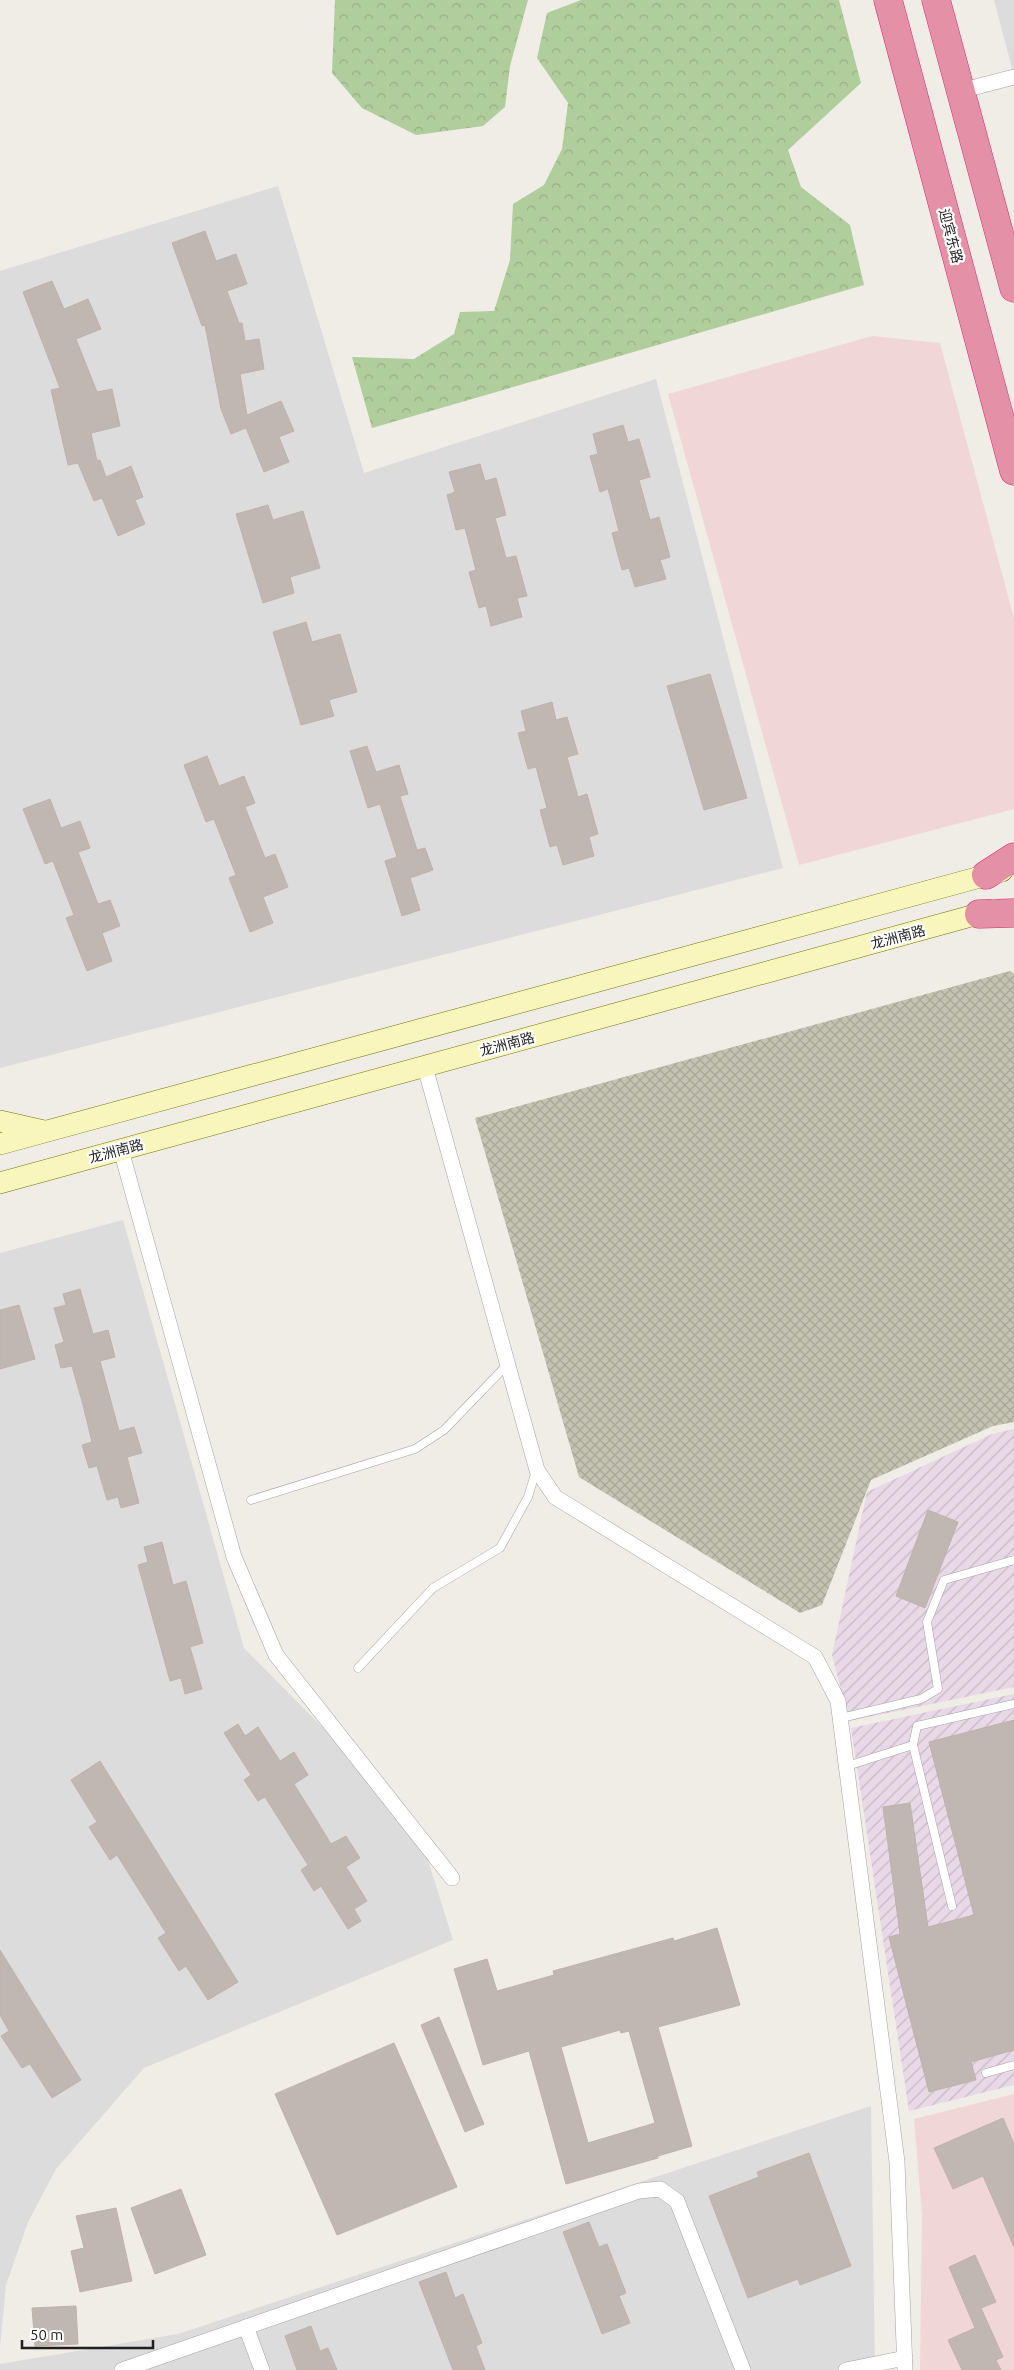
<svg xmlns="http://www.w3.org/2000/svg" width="1014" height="2370" font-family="Ubuntu,'Noto Sans SC',sans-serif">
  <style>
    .residential { fill: #dddcdc }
    .commercial { fill: #f0d6d7 }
    .industrial { fill: url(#industrial-furrows) }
    .construction { fill: url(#construction-cross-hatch) }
    .forest { fill: url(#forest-crowns) }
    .building { fill: #c0b7b2; stroke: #c1b1a9; fill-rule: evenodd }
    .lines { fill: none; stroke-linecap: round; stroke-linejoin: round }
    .lane-casing { stroke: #a3a3a3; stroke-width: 9 }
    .street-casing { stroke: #a3a3a3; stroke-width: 16 }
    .secondary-casing { stroke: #727408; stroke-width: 22 }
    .highway-casing { stroke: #d62b74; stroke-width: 29 }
    .lane { stroke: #fff; stroke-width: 8 }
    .street { stroke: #fff; stroke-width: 15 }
    .secondary { stroke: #f8f6bc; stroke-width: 21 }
    .highway { stroke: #e490a7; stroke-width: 28 }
    .labels { text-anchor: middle; stroke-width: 4.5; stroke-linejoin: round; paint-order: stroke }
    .street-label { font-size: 14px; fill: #1f1f1f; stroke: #fff }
  </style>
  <defs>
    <pattern id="industrial-furrows" width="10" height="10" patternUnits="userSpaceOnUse" patternTransform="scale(1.25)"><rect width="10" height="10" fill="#e9d8e7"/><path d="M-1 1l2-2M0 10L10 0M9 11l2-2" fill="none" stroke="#c7b9c6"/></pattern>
    <pattern id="construction-cross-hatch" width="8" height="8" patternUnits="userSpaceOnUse" patternTransform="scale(1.25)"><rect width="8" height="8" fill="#c4c3b2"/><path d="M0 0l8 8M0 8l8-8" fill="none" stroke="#a8a799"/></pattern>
    <pattern id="forest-crowns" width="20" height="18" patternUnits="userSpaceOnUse" patternTransform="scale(1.25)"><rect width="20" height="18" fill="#afce9c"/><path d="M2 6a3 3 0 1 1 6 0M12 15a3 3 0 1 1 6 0" fill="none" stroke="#96b086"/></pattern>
  </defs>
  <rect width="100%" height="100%" fill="#f0ece6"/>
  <!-- residential -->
  <g class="residential">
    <polygon points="994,0 1014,0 1014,76"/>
    <polygon points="278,186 364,473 656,379 783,868 0,1068 0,271"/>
    <polygon points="123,1220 244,1648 416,1822 453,1940 144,2068 56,2169 28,2222 6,2285 0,2347 0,1253"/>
    <polygon points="871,2106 875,2370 0,2370 0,2364 178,2334"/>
  </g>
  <!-- commercial -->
  <g class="commercial">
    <polygon points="872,336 940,343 1014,618 1014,809 799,865 668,394"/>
    <polygon points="1014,2094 1014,2370 920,2370 922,2215 914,2119"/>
  </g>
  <!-- industrial -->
  <g class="industrial">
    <polygon points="1014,1429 1014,1687 849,1721 832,1655 867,1492 992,1434"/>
    <polygon points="1014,1694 1014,2085 909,2111 851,1728"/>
  </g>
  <!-- construction -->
  <polygon class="construction" points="1010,971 1014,974 1014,1422 993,1426 871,1480 822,1605 800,1613 579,1477 475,1118"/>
  <!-- forest -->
  <g class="forest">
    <polygon points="335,0 528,0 510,66 505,107 483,126 416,135 362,108 332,73"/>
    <polygon points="581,0 839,0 861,83 788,150 801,187 850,225 864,285 372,428 352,357 414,359 454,334 460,312 494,311 510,260 513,204 544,185 562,149 568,103 537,58 547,13"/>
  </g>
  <!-- building -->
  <g class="building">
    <polygon points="205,231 216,261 236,254 247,284 227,291 239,323 242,323 245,341 259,339 264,369 240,374 247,415 281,401 294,431 279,437 289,462 264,472 246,428 231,434 221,409 205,325 202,326 172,243"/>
    <polygon points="52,281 64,309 88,299 101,329 76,339 97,392 112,389 120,426 91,433 97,461 100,460 106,477 131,466 143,497 135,500 145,524 118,536 102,498 94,501 78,463 68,465 51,390 60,388 23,292"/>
    <polygon points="623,425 628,442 639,439 650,477 639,480 650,520 659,517 670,557 660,560 666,579 635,587 629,568 622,570 612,533 619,531 608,489 600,492 590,456 598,454 593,434"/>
    <polygon points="480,464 485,481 496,478 506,515 495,518 506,558 516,556 527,596 517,598 522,617 491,626 486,606 479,608 469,572 476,570 465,528 456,530 447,495 455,492 449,472"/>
    <polygon points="268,505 273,520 303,511 320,568 290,577 294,593 263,603 236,514"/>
    <polygon points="306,622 312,642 340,634 357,692 329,700 334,716 301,725 273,632"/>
    <polygon points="710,674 747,798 704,810 667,686"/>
    <polygon points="552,702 556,720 567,717 578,754 567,757 578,797 587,794 598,834 589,837 594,856 563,865 557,845 550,847 540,810 547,808 536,767 528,769 518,733 526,731 521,711"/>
    <polygon points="367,746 376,772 399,765 408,794 400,796 417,850 425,848 433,870 410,878 420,910 402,916 385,861 397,857 380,804 368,808 350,751"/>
    <polygon points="207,756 219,786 244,776 255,803 245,807 265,858 275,854 288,887 263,897 273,923 250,932 229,878 236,875 214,819 206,822 184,765"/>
    <polygon points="50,799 61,828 80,821 90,848 78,852 98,904 110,900 120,926 102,933 112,961 87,971 66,918 74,915 53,861 45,864 23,809"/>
    <polygon points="80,1289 93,1334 108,1330 115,1357 100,1361 119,1431 134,1427 142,1453 127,1457 139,1503 121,1508 118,1497 107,1500 97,1466 89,1468 82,1445 92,1442 83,1405 72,1366 61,1368 55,1345 64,1342 54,1308 66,1305 63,1294"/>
    <polygon points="19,1305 35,1359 0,1369 0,1310"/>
    <polygon points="928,1510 958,1522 925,1608 896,1596"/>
    <polygon points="162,1542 173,1585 186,1581 203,1643 190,1647 202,1689 185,1694 181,1678 170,1681 138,1565 148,1562 144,1547"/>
    <polygon points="1014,1720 1014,2050 971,2062 976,2080 929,2092 889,1937 900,1934 883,1807 910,1803 928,1927 974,1915 929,1742"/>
    <polygon points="238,1724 245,1736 258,1727 280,1761 294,1752 308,1775 294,1784 317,1821 331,1844 346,1836 360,1858 346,1867 367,1901 354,1909 361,1921 348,1929 321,1886 314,1891 301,1870 308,1865 265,1797 258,1801 244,1780 251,1775 224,1733"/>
    <polygon points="100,1761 238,1982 208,2000 186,1966 179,1971 158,1938 166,1933 117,1855 110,1860 89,1827 97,1822 71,1780"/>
    <path d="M717 1928 740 2005 658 2027 692 2146 658 2156V2158L566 2184 529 2051 483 2065 454 1969 487 1959 497 1991 554 1975 553 1971 673 1938 674 1941ZM620 2030 621 2033 629 2031 655 2123 588 2143 561 2047Z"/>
    <polygon points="0,1950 81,2080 52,2098 30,2064 22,2068 1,2036 9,2031 0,2015"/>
    <polygon points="439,2017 484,2124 465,2132 421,2025"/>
    <polygon points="394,2043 457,2187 337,2235 275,2094"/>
    <polygon points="1003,2118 1014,2144 1014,2247 983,2176 953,2189 934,2148"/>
    <polygon points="809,2153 851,2266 800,2285 798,2279 748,2298 709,2196 759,2177 757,2172"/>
    <polygon points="181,2189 206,2255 155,2274 131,2208"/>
    <polygon points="116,2208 132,2281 80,2292 71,2251 84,2248 76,2216"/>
    <polygon points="589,2222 599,2247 607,2244 626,2293 619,2296 630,2323 602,2334 563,2232"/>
    <polygon points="975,2255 996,2302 981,2308 1003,2357 996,2360 1001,2370 962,2370 948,2340 975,2328 949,2267"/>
    <polygon points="446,2272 455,2298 463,2294 482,2343 476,2346 485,2370 453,2370 419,2282"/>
    <polygon points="76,2306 78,2344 35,2346 32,2308"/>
    <polygon points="311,2326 320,2351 328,2348 337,2370 297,2370 285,2336"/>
  </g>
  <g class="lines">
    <defs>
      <g id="lane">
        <polyline points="251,1500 415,1449 444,1430 507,1365"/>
        <polyline points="358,1668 433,1588 500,1548 528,1497 536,1471"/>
        <polyline points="841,1718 921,1699 938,1689 927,1622 944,1580 1014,1560"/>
        <polyline points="847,1766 913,1745"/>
        <polyline points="952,1906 913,1745 917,1726 1014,1704"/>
        <polyline points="986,2073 1014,2065"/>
      </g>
      <g id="street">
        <polyline points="960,91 1014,77"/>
        <polyline points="425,1067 537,1470 555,1497 815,1657 838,1701 897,2162 905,2370"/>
        <polyline points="121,1150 234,1557 276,1655 452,1878"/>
        <polyline points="246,2327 262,2370"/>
        <polyline points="122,2370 639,2191 660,2189 677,2201 743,2370"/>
        <polyline points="846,2370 905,2358"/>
      </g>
      <g id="secondary">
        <polyline points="0,1121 44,1131"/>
        <polyline points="0,1144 1002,871"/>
        <polyline points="0,1183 993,910"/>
      </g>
      <g id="highway">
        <polyline points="888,0 1014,471"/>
        <polyline points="936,0 1014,288"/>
        <polyline points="986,875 1014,857"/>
        <polyline points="979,914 1014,913"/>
      </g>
    </defs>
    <!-- lane casing -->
    <use href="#lane" class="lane-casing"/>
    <!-- street casing -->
    <use href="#street" class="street-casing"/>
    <!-- secondary casing -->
    <use href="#secondary" class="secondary-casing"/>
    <!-- highway casing -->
    <use href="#highway" class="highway-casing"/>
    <!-- lane -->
    <use href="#lane" class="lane"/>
    <!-- street -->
    <use href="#street" class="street"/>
    <!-- secondary -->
    <use href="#secondary" class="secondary"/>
    <!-- highway -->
    <use href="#highway" class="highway"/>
  </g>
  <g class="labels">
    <!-- street labels -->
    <g class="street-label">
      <text transform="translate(951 236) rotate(75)" y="5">迎宾东路</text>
      <text transform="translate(898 937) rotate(-15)" y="5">龙洲南路</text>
      <text transform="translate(507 1044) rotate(-15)" y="5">龙洲南路</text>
      <text transform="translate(116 1151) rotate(-15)" y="5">龙洲南路</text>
    </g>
  </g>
  <!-- scale -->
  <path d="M22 2340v8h131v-8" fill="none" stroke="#1f1f1f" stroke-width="2.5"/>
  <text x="30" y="2340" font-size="15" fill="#1f1f1f" stroke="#ffffff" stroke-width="4" paint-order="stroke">50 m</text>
</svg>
